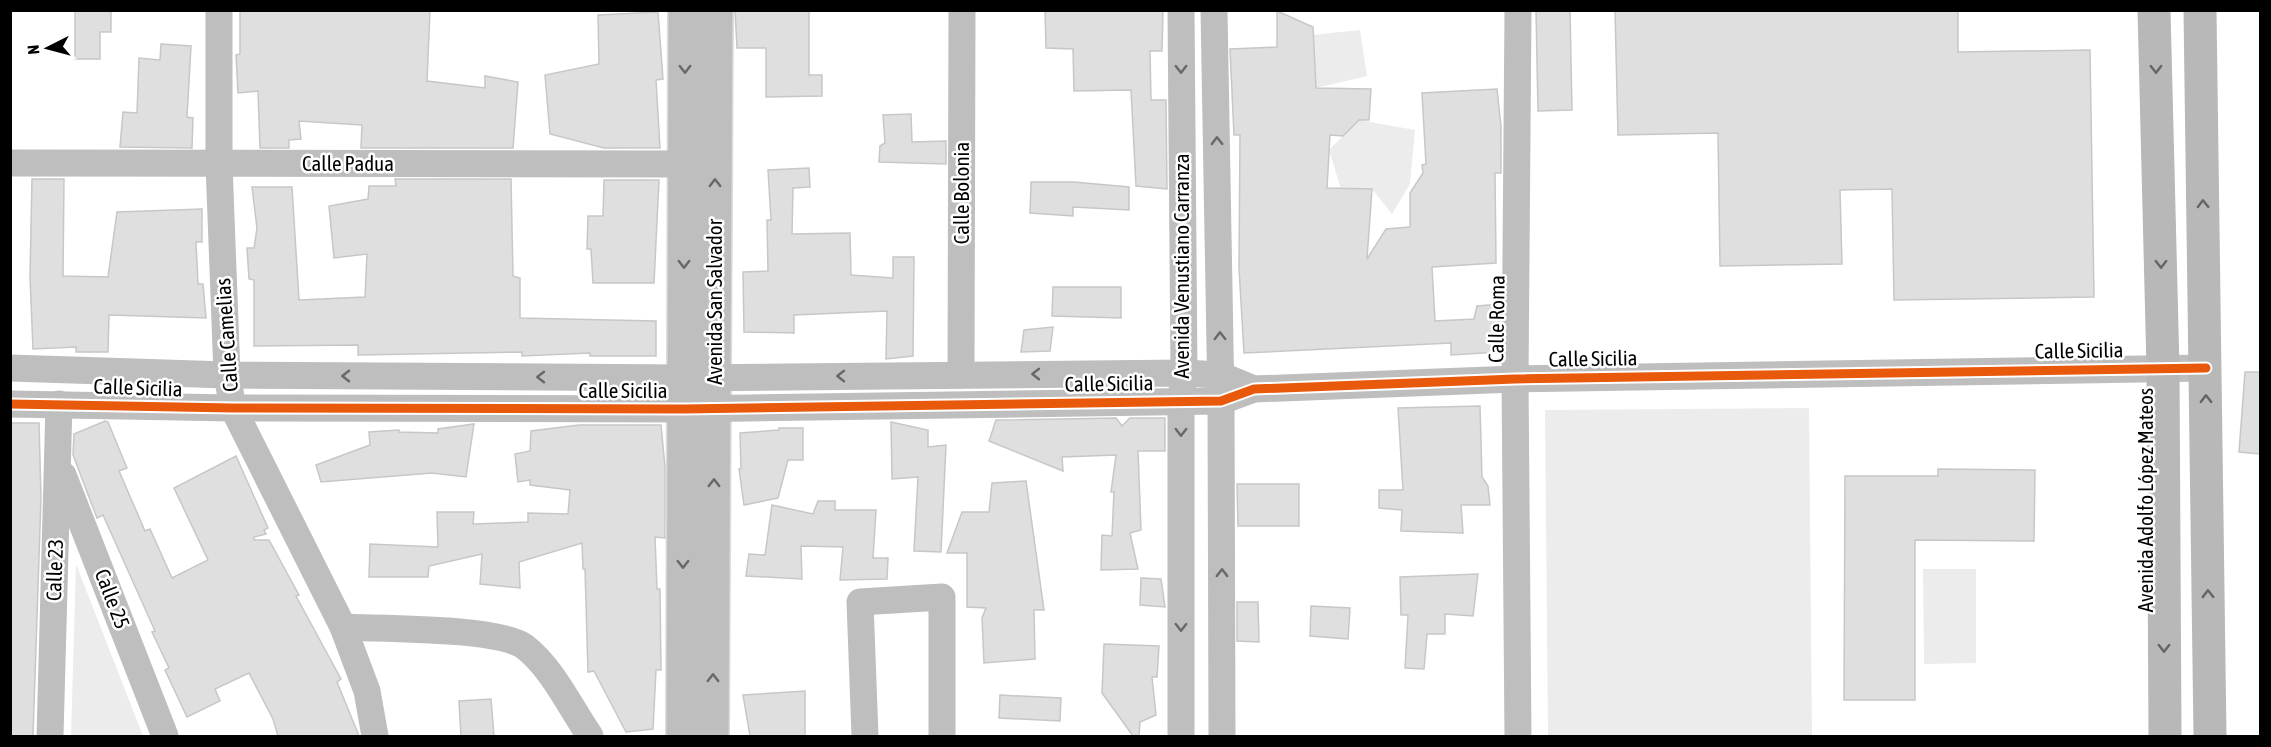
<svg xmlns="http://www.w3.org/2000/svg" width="2271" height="747" font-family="'Asap Condensed',sans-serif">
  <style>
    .green { fill: #ececec }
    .building { fill: #dfdfdf; stroke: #c7c7c7; stroke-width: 1.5 }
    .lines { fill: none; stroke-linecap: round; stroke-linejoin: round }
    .primary-casing { stroke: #dbdbdb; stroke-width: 36 }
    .street { stroke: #bebebe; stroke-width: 27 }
    .secondary { stroke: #b8b8b8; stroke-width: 33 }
    .primary { stroke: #bebebe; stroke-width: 33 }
    .cycleway-casing { stroke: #fff; stroke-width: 13 }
    .cycleway { stroke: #e8590c; stroke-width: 9 }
    .oneway { stroke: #686868 }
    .oneway2 { stroke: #656565 }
    .labels { text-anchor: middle; stroke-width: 5; stroke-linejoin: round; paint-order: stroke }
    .street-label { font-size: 21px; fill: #000; stroke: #fff }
  </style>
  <rect width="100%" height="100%" fill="#fff"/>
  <!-- green -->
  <g class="green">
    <polygon points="1360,30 1367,76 1316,88 1312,35"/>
    <polygon points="1359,120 1415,130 1410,184 1392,214 1372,189 1341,189 1329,150"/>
    <polygon points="1809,408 1812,736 1548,736 1545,410"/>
    <polygon points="76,564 143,736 71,736"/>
    <polygon points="1923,569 1976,569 1976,663 1924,664"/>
  </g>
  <!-- building -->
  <g class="building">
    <polygon points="75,10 111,10 111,32 100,32 100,59 75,59"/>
    <polygon points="240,10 430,10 427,81 485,88 485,76 518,82 513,148 361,148 362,125 299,121 301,139 289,140 289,148 260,148 258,91 238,93 236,55 240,54"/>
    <polygon points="735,10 809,10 809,75 822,75 822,96 766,97 766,48 737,48"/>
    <polygon points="1045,10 1163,10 1162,51 1150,51 1151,100 1166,100 1167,189 1136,186 1131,90 1074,91 1073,49 1046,48"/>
    <polygon points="1536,10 1570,10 1572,110 1538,111"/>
    <polygon points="1615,10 1958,10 1958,52 2090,50 2094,297 1894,300 1892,189 1840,190 1842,264 1720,266 1718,133 1618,135"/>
    <polygon points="1277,11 1313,27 1316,88 1371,89 1369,120 1359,120 1343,136 1330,135 1327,188 1372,189 1367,259 1386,229 1410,227 1410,193 1423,173 1422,165 1426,164 1422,93 1497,89 1501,126 1501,173 1495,173 1496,263 1432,267 1435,321 1474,319 1477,306 1500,304 1499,352 1451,355 1451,343 1244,353 1239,268 1240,135 1234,135 1230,49 1277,47"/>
    <polygon points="658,12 663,79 656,80 660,148 604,148 550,134 545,75 599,64 598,15"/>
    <polygon points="161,44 191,46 187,117 193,118 192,148 120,147 123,112 137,113 139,58 160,60"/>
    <polygon points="911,114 912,142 946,141 946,164 879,162 880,146 885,143 883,115"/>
    <polygon points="809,168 810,187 793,188 792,234 850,233 851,275 893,278 893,257 914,257 913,356 886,359 887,311 794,315 794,333 744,332 743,272 768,271 767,220 771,220 768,170"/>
    <polygon points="32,179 64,179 63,276 108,277 117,212 202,209 202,242 196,242 198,284 203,284 206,318 109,315 108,352 76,352 76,347 33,349 30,277"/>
    <polygon points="395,179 511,179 513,276 520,278 520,318 656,321 656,356 590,356 590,353 522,356 522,352 358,355 358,345 254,346 254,280 249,279 247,248 254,248 257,228 252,187 292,187 299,300 365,297 367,254 334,258 329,206 368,199 369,186 396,186"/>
    <polygon points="604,180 659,180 654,283 593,283 591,249 587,249 588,216 603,216"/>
    <polygon points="1031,182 1074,182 1129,187 1129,210 1073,207 1073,216 1030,213"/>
    <polygon points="1053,287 1121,287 1121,318 1052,316"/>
    <polygon points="1053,327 1050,351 1021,352 1024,330"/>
    <polygon points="2245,372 2260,372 2260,454 2239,452"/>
    <polygon points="1480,406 1482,477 1488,486 1490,505 1461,505 1463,533 1401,531 1402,510 1379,508 1379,490 1403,490 1398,408"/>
    <polygon points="1116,418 1122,426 1130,418 1165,418 1165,451 1138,451 1141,530 1130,533 1138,569 1101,570 1102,535 1112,536 1114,492 1111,492 1116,455 1062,457 1063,471 989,441 996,420"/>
    <polygon points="105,421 108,422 127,468 119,471 145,531 150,529 172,578 208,560 174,488 236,456 268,528 264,530 266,534 254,537 254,540 269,540 299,595 296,596 341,679 337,682 359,736 278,736 273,719 249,673 215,689 220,701 187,717 165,670 169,668 152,632 155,631 103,515 97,518 73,455 74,434"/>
    <polygon points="891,422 928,430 928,447 946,445 941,552 914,551 918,477 892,479"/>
    <polygon points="10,423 39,423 41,498 33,736 10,736"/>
    <polygon points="474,424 466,477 432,473 321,482 316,465 370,445 369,432 399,430 399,432 438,433 438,429"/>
    <polygon points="579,425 661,425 665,467 665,538 655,537 657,589 660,589 661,670 656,670 653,729 626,732 594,671 588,672 585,569 583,569 582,543 519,562 520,588 480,584 482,554 429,566 428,577 369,577 370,544 438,547 437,512 474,512 473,524 528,522 528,513 568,514 570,490 530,485 530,480 518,482 515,454 530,451 531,431"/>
    <polygon points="779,428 803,428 803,460 788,460 778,498 744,505 739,469 741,469 740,433 779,430"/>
    <polygon points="1938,469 2035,470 2034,541 1915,540 1915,700 1844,700 1845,476 1938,476"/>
    <polygon points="1026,481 1044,610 1034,610 1035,659 984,663 982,618 986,608 967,607 967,553 947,553 962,512 989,512 992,483"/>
    <polygon points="1237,484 1299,484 1299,526 1238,526"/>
    <polygon points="818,501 835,501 835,510 876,510 873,558 888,558 887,579 840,580 843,547 801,546 802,579 746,576 749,554 765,555 772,505 813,514"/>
    <polygon points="1478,574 1473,616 1445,614 1445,634 1427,634 1424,669 1405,668 1408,615 1401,615 1400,577"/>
    <polygon points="1141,578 1161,579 1165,607 1140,605"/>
    <polygon points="1237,602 1258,602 1259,642 1237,641"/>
    <polygon points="1311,606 1350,608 1348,639 1310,636"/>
    <polygon points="1104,644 1159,646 1157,677 1152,677 1156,715 1140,722 1139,736 1133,736 1102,693"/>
    <polygon points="805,691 805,736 750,736 743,695"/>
    <polygon points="1000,695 1061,698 1060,721 999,718"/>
    <polygon points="491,699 494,736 461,736 459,701"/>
  </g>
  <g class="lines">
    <defs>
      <g id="primary">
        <polyline points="683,736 685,10"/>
        <polyline points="712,736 716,10"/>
      </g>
    </defs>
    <!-- primary casing -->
    <use href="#primary" class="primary-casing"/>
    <!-- street -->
    <g class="street">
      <polyline points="219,10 219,164 227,375 233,408 343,627 367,691 375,736"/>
      <polyline points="1181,10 1184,373 1181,401 1181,736"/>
      <polyline points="1214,10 1221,401 1222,736"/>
      <polyline points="1518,10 1515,379 1518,736"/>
      <polyline points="10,163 685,164"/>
      <polyline points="10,368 227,375 684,378 1184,373 1220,375 1254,389"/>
      <polyline points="961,375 962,10"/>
      <polyline points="10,404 233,408 684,409 1221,401 1254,389 1515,379 2206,368"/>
      <polyline points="63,475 165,736"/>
      <path d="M343 627C381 629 498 627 525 647 553 669 570 707 590 736"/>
      <polyline points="50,736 59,404"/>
      <polyline points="865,736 860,602 942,597 942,736"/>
    </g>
    <!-- secondary -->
    <g class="secondary">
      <polyline points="2154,10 2163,368 2165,736"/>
      <polyline points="2200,10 2210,736"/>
    </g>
    <!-- primary -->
    <use href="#primary" class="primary"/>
    <defs>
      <polyline id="cycleway" points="10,404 233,408 684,409 1221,401 1254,389 1515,379 2206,368"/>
    </defs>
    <!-- cycleway casing -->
    <use href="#cycleway" class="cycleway-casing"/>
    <!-- cycleway -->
    <use href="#cycleway" class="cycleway"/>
  </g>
  <!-- one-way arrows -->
  <defs><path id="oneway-chevron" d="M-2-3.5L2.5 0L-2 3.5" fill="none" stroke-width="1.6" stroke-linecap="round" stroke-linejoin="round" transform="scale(1.5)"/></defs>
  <g class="oneway">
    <use href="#oneway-chevron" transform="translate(685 69) rotate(90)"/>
    <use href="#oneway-chevron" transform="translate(1181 69) rotate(89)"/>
    <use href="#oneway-chevron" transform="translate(1217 141) rotate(-91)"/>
    <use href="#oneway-chevron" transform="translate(715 183) rotate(-90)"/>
    <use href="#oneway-chevron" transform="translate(684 264) rotate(90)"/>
    <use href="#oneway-chevron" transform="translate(1220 336) rotate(-91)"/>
    <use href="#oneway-chevron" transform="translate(1036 374) rotate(180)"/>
    <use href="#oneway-chevron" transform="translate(346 376) rotate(-180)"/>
    <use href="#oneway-chevron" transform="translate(841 376) rotate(180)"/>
    <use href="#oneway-chevron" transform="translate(541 377) rotate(-180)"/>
    <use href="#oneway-chevron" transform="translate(1181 432) rotate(90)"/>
    <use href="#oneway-chevron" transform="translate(714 483) rotate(-90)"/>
    <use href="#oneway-chevron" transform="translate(683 564) rotate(90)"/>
    <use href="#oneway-chevron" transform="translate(1222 573) rotate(-90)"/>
    <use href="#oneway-chevron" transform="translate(1181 627) rotate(90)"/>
    <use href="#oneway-chevron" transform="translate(713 678) rotate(-90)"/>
  </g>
  <g class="oneway2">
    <use href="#oneway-chevron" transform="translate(2156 69) rotate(89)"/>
    <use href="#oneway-chevron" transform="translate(2203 204) rotate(-91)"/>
    <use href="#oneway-chevron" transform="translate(2161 264) rotate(89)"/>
    <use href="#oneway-chevron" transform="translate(2206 399) rotate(-91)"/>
    <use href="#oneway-chevron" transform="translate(2208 594) rotate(-91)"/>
    <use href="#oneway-chevron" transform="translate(2164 648) rotate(90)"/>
  </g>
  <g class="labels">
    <!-- street labels -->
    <g class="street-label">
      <text x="348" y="171">Calle Padua</text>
      <text transform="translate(962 193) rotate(-90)" y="7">Calle Bolonia</text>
      <text transform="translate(1182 266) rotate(-90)" y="7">Avenida Venustiano Carranza</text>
      <text transform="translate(715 302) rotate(-90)" y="7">Avenida San Salvador</text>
      <text transform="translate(1497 319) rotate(-89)" y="7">Calle Roma</text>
      <text transform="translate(227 335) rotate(-94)" y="7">Calle Camelias</text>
      <text transform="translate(2079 351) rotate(-1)" y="7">Calle Sicilia</text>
      <text transform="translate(1593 359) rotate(-1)" y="7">Calle Sicilia</text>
      <text transform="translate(1109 384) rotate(-1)" y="7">Calle Sicilia</text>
      <text transform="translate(138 388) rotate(2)" y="7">Calle Sicilia</text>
      <text x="623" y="398">Calle Sicilia</text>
      <text transform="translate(2146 500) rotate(-90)" y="7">Avenida Adolfo López Mateos</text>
      <text transform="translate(55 570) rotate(-88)" y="7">Calle 23</text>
      <text transform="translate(112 599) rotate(69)" y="7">Calle 25</text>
    </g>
  </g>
  <!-- border -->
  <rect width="2271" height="747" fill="none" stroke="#000000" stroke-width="24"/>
  <!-- north arrow -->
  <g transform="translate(48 48) rotate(264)" stroke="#ffffff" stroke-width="4.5" paint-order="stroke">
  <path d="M0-4.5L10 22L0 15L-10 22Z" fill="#000000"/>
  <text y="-9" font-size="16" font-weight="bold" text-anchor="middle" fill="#000000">N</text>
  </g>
</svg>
